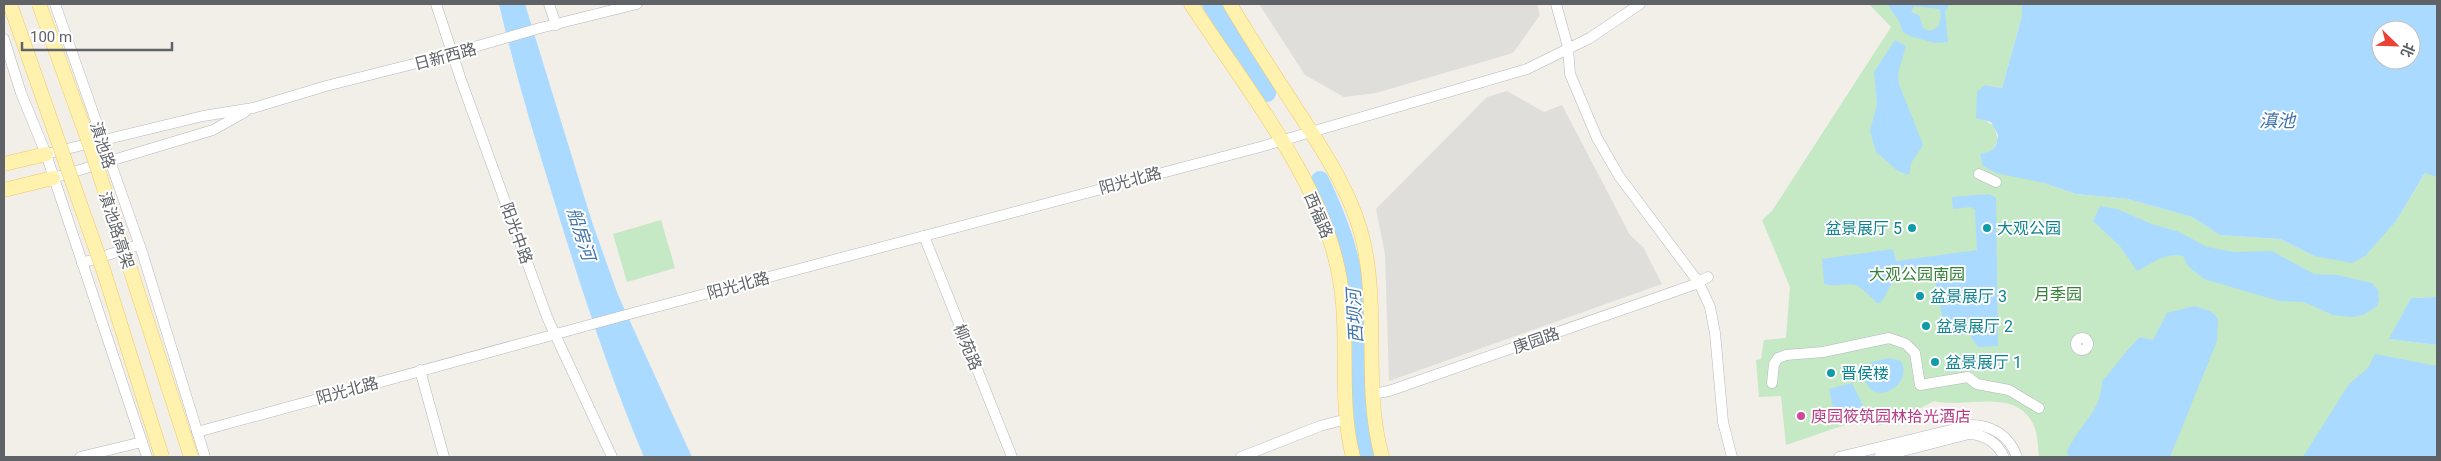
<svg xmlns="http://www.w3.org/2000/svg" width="2441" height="461" font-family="Roboto,'Noto Sans SC',sans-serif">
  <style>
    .industrial { fill: #e0deda }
    .green { fill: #c5e8c5 }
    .water { fill: #aadaff; fill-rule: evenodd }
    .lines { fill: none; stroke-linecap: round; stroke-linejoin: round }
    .river { stroke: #aadaff; stroke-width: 18 }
    .minor-casing { stroke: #b5b8bc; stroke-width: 11 }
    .major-casing { stroke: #f2c960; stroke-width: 15 }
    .minor { stroke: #fff; stroke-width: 10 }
    .major { stroke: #fff2af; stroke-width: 14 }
    .major-bridge-casing { stroke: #f2c960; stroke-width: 15; stroke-linecap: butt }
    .major-bridge { stroke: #fff2af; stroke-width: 14 }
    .culture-dot { fill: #0f9aa8; stroke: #fff; stroke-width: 2 }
    .hotel-dot { fill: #d1479c; stroke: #fff; stroke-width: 2 }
    .labels { text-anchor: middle; stroke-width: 4; stroke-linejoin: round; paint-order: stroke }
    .street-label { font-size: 16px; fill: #5f6368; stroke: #fff }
    .culture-label { font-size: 16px; fill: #0d838f; stroke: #fff; text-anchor: start }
    .park-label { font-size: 16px; fill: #348238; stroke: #fff }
    .hotel-label { font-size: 16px; fill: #b23c85; stroke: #fff; text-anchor: start }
    .water-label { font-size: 18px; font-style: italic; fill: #4174aa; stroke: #fff }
  </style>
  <rect width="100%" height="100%" fill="#f1efe8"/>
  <!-- industrial -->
  <g class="industrial">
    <polygon points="1259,4 1537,4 1540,15 1513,53 1376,93 1344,97 1305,75"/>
    <polygon points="1507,91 1544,112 1562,105 1630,235 1643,247 1662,284 1389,381 1385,254 1376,209 1487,97"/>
  </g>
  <!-- green -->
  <g class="green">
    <path d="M1869 4H2022V16L2002 88 1985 85 1981 118 1994 126 1998 140 1991 152 1980 154 2044 183 2076 194 2128 199 2192 217 2220 235 2280 239 2314 256 2396 221 2426 172 2437 177V297L2411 298 2390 339 2437 345V457H2039C2038 448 2038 435 2034 426 2017 386 1965 409 1934 401L1899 419 1878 426 1874 415 1786 445 1781 396 1759 397 1756 360 1761 359 1764 340 1786 338 1790 287 1762 220 1772 211 1891 27Z"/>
    <polygon points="661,220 675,268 627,282 613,234"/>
  </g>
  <!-- water -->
  <g class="water">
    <path d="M499 4H525L592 222 618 295 692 457H644C608 372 580 285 553 197 533 133 514 69 499 4Z"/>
    <path d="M1887 4H1950L1945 11 1948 42 1935 43 1910 36 1903 32 1899 21ZM1914 6 1940 9 1941 17 1938 27 1930 31 1923 28 1919 15 1911 12Z"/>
    <path d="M2022 4H2437V177L2425 173 2396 221 2365 256 2352 263 2314 256 2280 239 2220 235 2192 217 2128 199 2076 194 2044 183 1996 173 1983 166 1980 154C1992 152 1997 148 1998 135L1991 122 1976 118 1977 92 1985 85 2002 88 2022 16ZM2381 30H2411V60H2381Z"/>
    <polygon points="1895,40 1906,46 1898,73 1899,84 1923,145 1911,163 1909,175 1898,171 1876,152 1870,131 1877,104 1874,72"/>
    <path d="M1989 194 1996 198 1998 346 1978 347 1969 334 1946 335 1935 281 1929 275C1918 277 1900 277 1892 284 1887 288 1885 302 1878 303 1876 303 1864 289 1858 286 1846 281 1835 289 1824 283L1822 259 1893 249 1896 261 1977 250 1975 210 1971 207 1953 209 1952 197Z"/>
    <path d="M2100 206 2117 209 2152 224 2179 232 2207 247 2234 252 2272 251 2314 274 2337 275 2372 283 2378 290 2379 301 2376 307 2363 315 2352 317 2333 315 2304 302 2279 301 2204 279 2188 266 2183 256C2167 251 2151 264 2137 271L2120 246 2093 221Z"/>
    <polygon points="2437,297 2437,345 2389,339 2411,298"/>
    <path d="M2195 306 2212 312 2218 319 2217 341 2170 457H2069L2067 452C2077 427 2103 410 2102 381 2116 366 2125 351 2140 337L2153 340 2167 313Z"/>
    <polygon points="2375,354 2437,366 2437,457 2303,457 2349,384 2368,368"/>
    <path d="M1889 358 1901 361C1915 386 1867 413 1863 370L1869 363Z"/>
    <polygon points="1852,383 1865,410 1836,420 1829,389"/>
  </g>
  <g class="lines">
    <!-- river -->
    <g class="river">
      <polyline points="1211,4 1267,93"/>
      <path d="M1320 180C1338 218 1352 254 1356 297 1361 350 1351 405 1366 457"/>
    </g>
    <defs>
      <g id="minor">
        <polyline points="55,4 143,255 205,457"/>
        <polyline points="436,4 461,80 547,317 612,457"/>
        <polyline points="549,4 556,25"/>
        <polyline points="1556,4 1568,47 1570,74 1597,138 1619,176 1699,283 1710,307 1715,333 1723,422 1732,457"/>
        <polyline points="4,39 21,93 46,154 147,457"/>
        <polyline points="46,154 203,116 253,108 326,86 429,60 540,28 637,4"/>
        <polyline points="1979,174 1996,182"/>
        <polyline points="53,178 213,130 245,112"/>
        <polyline points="924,236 1012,457"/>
        <polyline points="82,263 139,245"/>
        <circle cx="2082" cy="344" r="6"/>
        <polyline points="420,370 444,457"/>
        <polyline points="1772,383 1774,364 1778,358 1786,355 1823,352 1889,338 1906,344 1915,353 1920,385 1968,377 1977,384 2009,390 2039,408"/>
        <polyline points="1373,394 1389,391 1693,285 1708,277"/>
        <polyline points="197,432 633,313 1260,147 1527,69 1590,38 1640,4"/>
        <polyline points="80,457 142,442"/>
        <polyline points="1241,457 1320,426 1347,419"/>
        <path d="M1839 457 1971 425C1992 425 2010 436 2017 457"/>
        <path d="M1879 457 1969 434C1985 435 1997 442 2004 457"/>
      </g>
      <g id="major">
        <path d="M1191 4C1244 86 1324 182 1340 280 1350 338 1338 399 1353 457"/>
        <path d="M1230 4C1251 40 1274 75 1297 110 1324 152 1354 196 1364 245 1379 315 1363 389 1382 457"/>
        <polyline points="4,164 46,154"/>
        <polyline points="4,190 53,178"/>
      </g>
    </defs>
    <!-- minor casing -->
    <use href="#minor" class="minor-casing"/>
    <!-- major casing -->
    <use href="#major" class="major-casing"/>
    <!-- minor -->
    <use href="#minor" class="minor"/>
    <!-- major -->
    <use href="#major" class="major"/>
    <defs>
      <g id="major-bridge">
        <polyline points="10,4 104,272 162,457"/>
        <polyline points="39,4 91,148 191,457"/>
      </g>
    </defs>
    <!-- major-bridge casing -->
    <use href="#major-bridge" class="major-bridge-casing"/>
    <!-- major-bridge -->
    <use href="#major-bridge" class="major-bridge"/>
  </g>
  <!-- markers -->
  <g class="culture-dot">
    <circle cx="1912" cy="228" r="5"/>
    <circle cx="1987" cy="228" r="5"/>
    <circle cx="1920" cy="296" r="5"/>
    <circle cx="1926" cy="326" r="5"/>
    <circle cx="1935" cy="362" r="5"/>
    <circle cx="1831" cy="373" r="5"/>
  </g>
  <circle class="hotel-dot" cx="1801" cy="416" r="5"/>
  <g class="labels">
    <!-- street labels -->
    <g class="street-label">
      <text transform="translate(445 56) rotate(-15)" y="6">日新西路</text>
      <text transform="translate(103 145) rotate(72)" y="6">滇池路</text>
      <text transform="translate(1130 180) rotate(-15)" y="6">阳光北路</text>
      <text transform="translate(1319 215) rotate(67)" y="6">西福路</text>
      <text transform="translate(117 230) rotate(72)" y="6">滇池路高架</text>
      <text transform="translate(517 233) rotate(70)" y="6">阳光中路</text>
      <text transform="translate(738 285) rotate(-15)" y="6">阳光北路</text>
      <text transform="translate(1536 340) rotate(-19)" y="6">庚园路</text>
      <text transform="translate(968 347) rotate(68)" y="6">柳苑路</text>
      <text transform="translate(347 390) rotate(-15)" y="6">阳光北路</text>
    </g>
    <!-- culture labels -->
    <g class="culture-label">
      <text x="1902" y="234" text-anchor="end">盆景展厅 5</text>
      <text x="1997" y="234">大观公园</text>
      <text x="1930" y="302">盆景展厅 3</text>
      <text x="1936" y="332">盆景展厅 2</text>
      <text x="1945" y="368">盆景展厅 1</text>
      <text x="1841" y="379">晋侯楼</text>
    </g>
    <!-- park labels -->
    <g class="park-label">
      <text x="1917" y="280">大观公园南园</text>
      <text x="2058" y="300">月季园</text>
    </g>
    <!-- hotel labels -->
    <g class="hotel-label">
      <text x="1811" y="422">庾园筱筑园林拾光酒店</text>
    </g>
    <!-- water labels -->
    <g class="water-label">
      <text x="2277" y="127">滇池</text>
      <text transform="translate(581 234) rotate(73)" y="6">船房河</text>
      <text transform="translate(1355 316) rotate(-93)" y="6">西坝河</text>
    </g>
  </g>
  <!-- border -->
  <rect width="2441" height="461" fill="none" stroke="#5f6368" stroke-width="10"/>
  <!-- north arrow -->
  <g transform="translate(2396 45) rotate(113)"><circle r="24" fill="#ffffff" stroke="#bfc1c3"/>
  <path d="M0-4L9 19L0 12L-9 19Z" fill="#ea4335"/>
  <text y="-8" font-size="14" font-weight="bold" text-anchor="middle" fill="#5f6368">北</text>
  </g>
  <!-- scale -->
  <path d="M22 42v8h150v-8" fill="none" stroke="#5f6368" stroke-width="2.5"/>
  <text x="30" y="42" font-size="15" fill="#5f6368" stroke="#ffffff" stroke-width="4" paint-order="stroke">100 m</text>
</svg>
